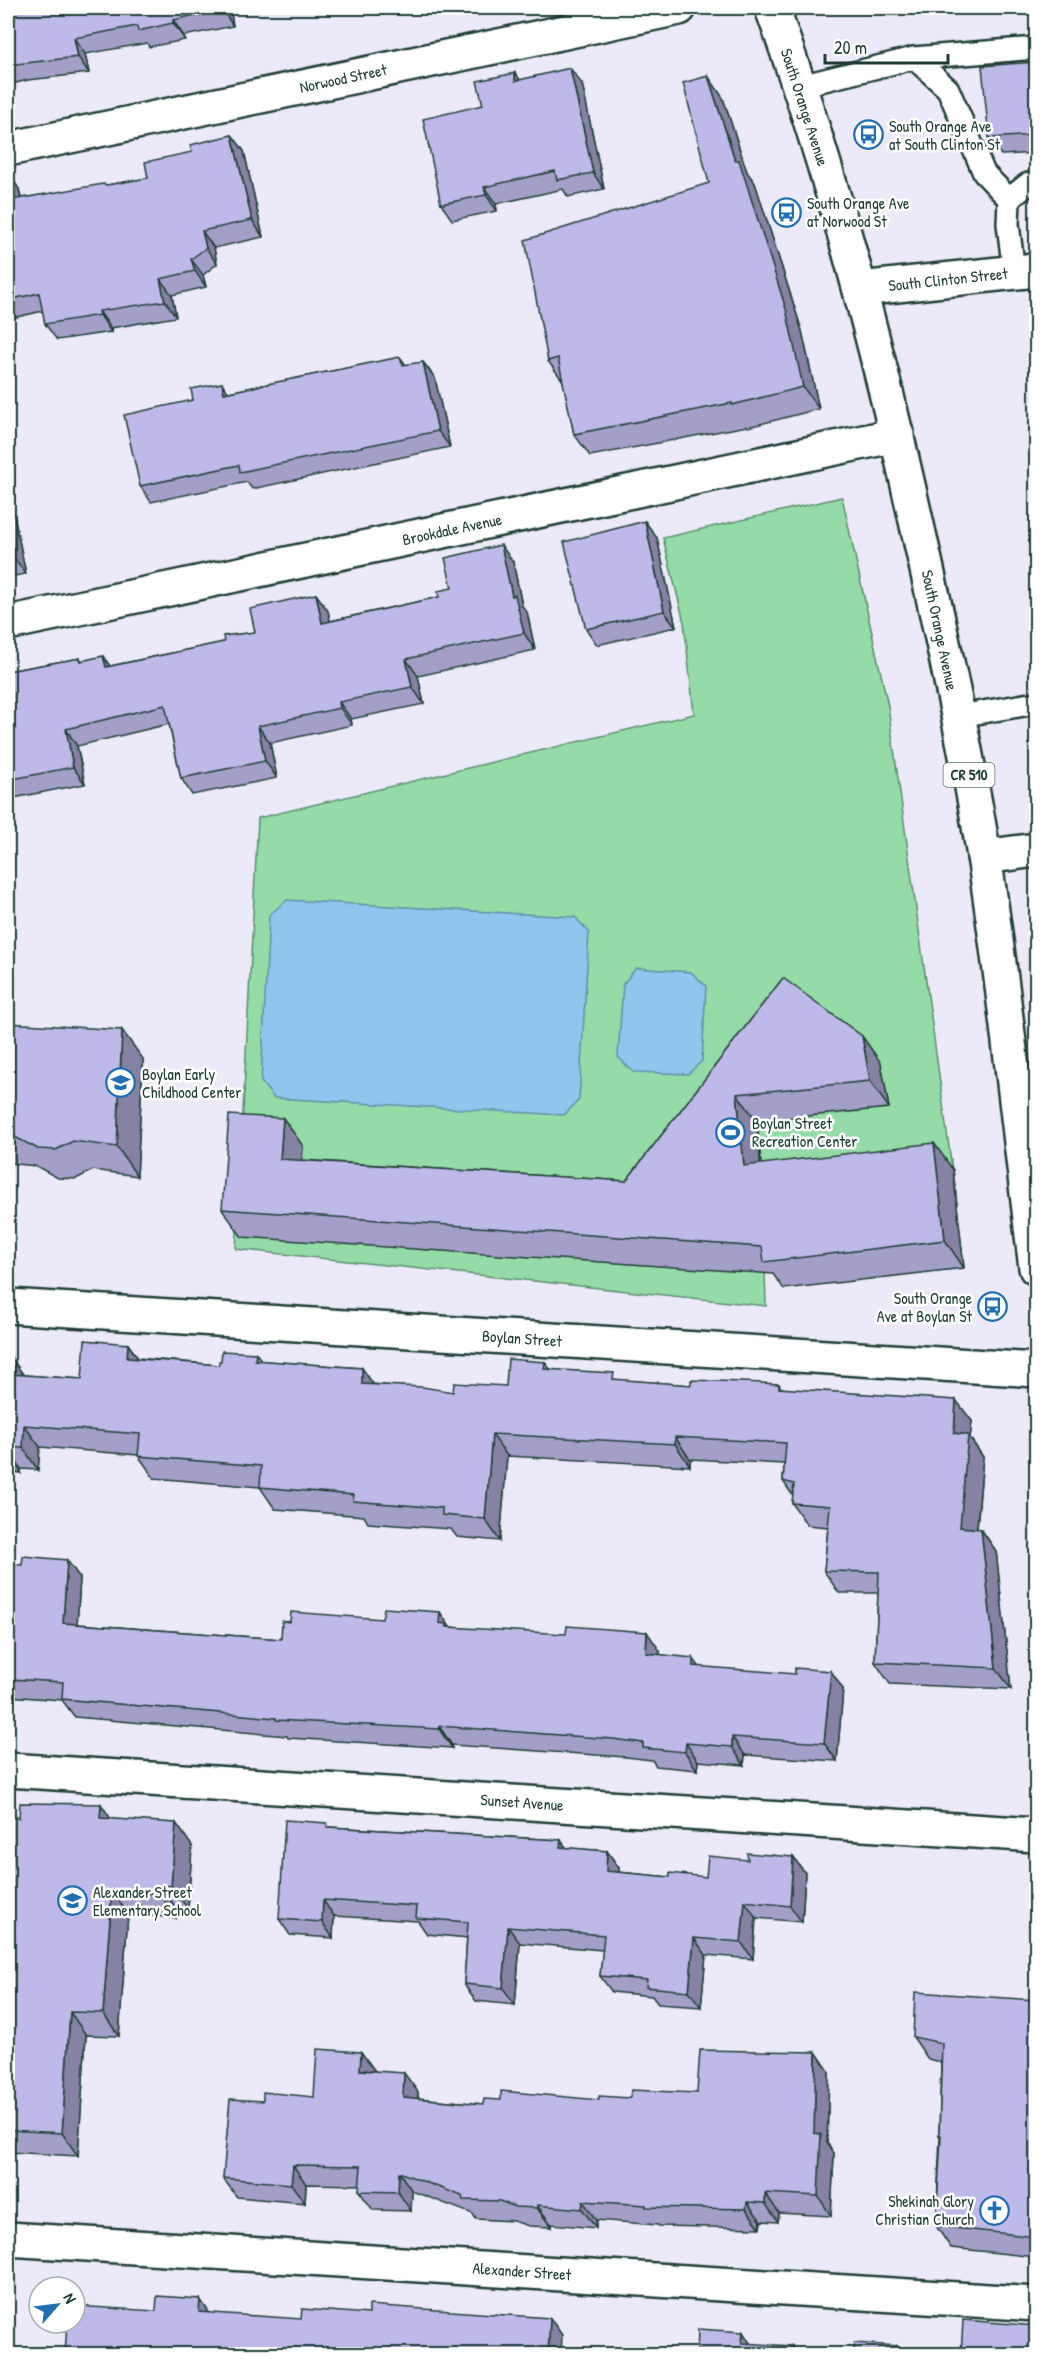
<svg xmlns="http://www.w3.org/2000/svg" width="1044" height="2362" font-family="'Patrick Hand',sans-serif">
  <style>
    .green { fill: #95dba8; stroke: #5a8c6e; stroke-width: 1.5 }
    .water { fill: #90c5ee; stroke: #638fa4; stroke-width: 1.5 }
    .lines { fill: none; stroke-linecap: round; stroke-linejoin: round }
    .lane-casing { stroke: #1f3d34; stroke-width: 26 }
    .street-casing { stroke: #1f3d34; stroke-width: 38 }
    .secondary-casing { stroke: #1f3d34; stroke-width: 38 }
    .primary-casing { stroke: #1f3d34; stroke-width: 38 }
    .lane { stroke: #fff; stroke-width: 21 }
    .street { stroke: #fff; stroke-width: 33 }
    .secondary { stroke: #fff; stroke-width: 33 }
    .primary { stroke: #fff; stroke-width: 33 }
    .wall { fill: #a49fc9; stroke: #1f3d34; stroke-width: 1.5 }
    .shaded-wall { fill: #8682a4; stroke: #1f3d34; stroke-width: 1.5 }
    .building { fill: #bfb9ea; stroke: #1f3d34; stroke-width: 1.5 }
    .labels { text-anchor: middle; stroke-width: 5; stroke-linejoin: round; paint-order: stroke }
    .shield { fill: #fff; stroke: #627771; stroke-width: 1.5 }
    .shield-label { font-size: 15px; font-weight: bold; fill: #1f3d34 }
    .street-label { font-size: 16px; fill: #1f3d34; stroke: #fff }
    .poi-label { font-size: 16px; fill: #1f3d34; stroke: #fff; text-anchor: start }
  </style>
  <rect width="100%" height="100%" fill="#eceaf9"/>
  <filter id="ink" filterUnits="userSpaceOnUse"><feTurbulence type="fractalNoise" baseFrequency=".0167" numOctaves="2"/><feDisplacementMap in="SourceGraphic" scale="12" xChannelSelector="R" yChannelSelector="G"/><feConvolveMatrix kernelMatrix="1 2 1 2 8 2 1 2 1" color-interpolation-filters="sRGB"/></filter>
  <g filter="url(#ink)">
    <!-- green -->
    <polygon class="green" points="842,497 888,706 952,1169 763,1191 766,1306 236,1249 258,818 694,714 684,622 663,538"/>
    <!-- water -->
    <g class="water">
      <polygon points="287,900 575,917 589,932 579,1100 564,1115 274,1098 261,1082 269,915"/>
      <polygon points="636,968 691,972 706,986 702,1061 688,1074 633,1072 618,1057 623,984"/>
    </g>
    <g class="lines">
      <defs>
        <g id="lane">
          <polyline points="914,58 948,89 984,173 1009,199 1008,224 1014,272"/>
          <polyline points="800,86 914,58 1036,48"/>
          <polyline points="1009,199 1028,184 1036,182"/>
          <polyline points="959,716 1036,703"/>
        </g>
        <g id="street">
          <polyline points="8,149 679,8"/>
          <polyline points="8,623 897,435"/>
          <polyline points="984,857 1036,850"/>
          <polyline points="8,1306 1036,1370"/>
          <polyline points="8,1770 1036,1835"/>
          <polyline points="8,2239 1036,2304"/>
        </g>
        <polyline id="secondary" points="860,289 1036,270"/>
        <path id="primary" d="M772 8C833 176 878 350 917 525 942 635 966 745 984 856 1005 992 1019 1131 1036 1268"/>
      </defs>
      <!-- lane casing -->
      <use href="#lane" class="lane-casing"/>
      <!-- street casing -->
      <use href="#street" class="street-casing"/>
      <!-- secondary casing -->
      <use href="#secondary" class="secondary-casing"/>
      <!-- primary casing -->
      <use href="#primary" class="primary-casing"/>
      <!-- lane -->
      <use href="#lane" class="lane"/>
      <!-- street -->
      <use href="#street" class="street"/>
      <!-- secondary -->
      <use href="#secondary" class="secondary"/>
      <!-- primary -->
      <use href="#primary" class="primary"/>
    </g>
    <!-- wall -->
    <g class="wall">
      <polygon points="8,8 230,8 233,26 184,36 185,40 149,47 147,43 85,54 89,73 28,80 8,85"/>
      <polygon points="1036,62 1036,153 1001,155 989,138"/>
      <polygon points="515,73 520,80 582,84 604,189 568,197 563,189 496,204 497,211 452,220 441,204 483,105"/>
      <polygon points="708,76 723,98 747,172 755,183 802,331 819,409 748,427 747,426 590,456 574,434 563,381 548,361 709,183"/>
      <polygon points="232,135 244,151 263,237 214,248 217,264 203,275 206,287 172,295 176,317 111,328 111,332 57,340 45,324 43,311 8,319 8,172 19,189 21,198 107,185 148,178 192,152"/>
      <polygon points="400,357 406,365 423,362 435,378 450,447 252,489 247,482 151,502 140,486 229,392"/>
      <polygon points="8,487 26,574 8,577"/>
      <polygon points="657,538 676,627 597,645 586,629"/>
      <polygon points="513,562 522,606 527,612 535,650 418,676 424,704 351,719 352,725 270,743 277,778 192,795 181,778 169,724 77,746 85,784 8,799 8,671 80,658 82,661 110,666 224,642 255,632 316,594 328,611 330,621 439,597 452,588"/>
      <polygon points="783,978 881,1063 889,1108 757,1121 761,1164 953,1170 964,1268 784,1289 773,1274 242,1237 222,1209 303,1146 302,1160 626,1181"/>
      <polygon points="8,1023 143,1059 137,1176 93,1170 76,1179 58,1178 36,1166 8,1163"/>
      <polygon points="128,1344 138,1358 219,1365 261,1361 362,1368 373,1384 453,1392 506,1386 550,1369 618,1380 691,1385 779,1384 781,1388 972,1421 970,1438 983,1457 977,1529 981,1529 996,1551 1011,1689 890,1684 875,1662 878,1593 839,1593 824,1571 828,1527 807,1525 792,1503 793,1496 783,1481 784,1464 690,1459 690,1466 507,1456 500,1541 457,1537 451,1529 368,1523 364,1516 275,1509 260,1487 154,1478 138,1455 40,1447 38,1470 21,1469 21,1473 8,1472 8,1357 24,1375 82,1379"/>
      <polygon points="8,1564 22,1565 80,1578 77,1624 281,1639 451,1627 660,1651 659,1654 700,1667 843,1689 837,1761 745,1755 744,1765 698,1761 697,1770 656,1766 652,1760 626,1757 452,1745 452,1748 288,1738 287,1736 75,1717 62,1700 8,1696"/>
      <polygon points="8,1817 111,1818 192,1846 188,1909 176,1908 176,1918 128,1914 119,2036 86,2035 78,2156 8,2152 8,1995 10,1947 8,1946"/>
      <polygon points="330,1827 561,1840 566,1848 607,1851 619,1868 618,1872 670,1877 706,1877 748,1860 793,1857 805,1873 802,1922 756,1918 753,1959 706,1955 701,2007 658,2004 652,1996 612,1992 600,1976 603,1950 520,1943 515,2005 476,2001 464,1984 467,1938 427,1934 418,1921 334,1916 333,1938 290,1935 279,1919"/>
      <polygon points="1036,2000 1036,2257 951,2248 936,2226 940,2137 939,2135 941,2062 928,2059 913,2037"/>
      <polygon points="361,2052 374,2071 418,2092 418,2098 483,2104 501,2100 599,2100 697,2093 829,2071 827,2143 834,2153 831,2216 779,2213 778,2222 761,2221 760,2228 659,2226 658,2225 596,2220 596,2228 551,2224 551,2227 529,2226 513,2221 476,2219 473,2214 412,2191 411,2211 373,2210 359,2191 360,2185 306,2184 305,2203 237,2197 223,2178 263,2101 314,2097"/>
    </g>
    <!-- shaded-wall -->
    <g class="shaded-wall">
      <polygon points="221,8 230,8 233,26 222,9"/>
      <polygon points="173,20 184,36 185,40 173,23"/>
      <polygon points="74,38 85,54 89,73 78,57"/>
      <polygon points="570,68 582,84 604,189 593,173"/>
      <polygon points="515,73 527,89 515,81"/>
      <polygon points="708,76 723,98 747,172 755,183 802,331 819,409 803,387 735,160"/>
      <polygon points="232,135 244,151 263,237 252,220"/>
      <polygon points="8,172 19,189 24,216 12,200"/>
      <polygon points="484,187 496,204 497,211 486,195"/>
      <polygon points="202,231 214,248 217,264 206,248"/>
      <polygon points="191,259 203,275 206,287 195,271"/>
      <polygon points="160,279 172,295 176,317 165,301"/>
      <polygon points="99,311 111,328 111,332 100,315"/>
      <polygon points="423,362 435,378 450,447 438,431"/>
      <polygon points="222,383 233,399 224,393"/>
      <polygon points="8,487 26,574 14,558 8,525"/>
      <polygon points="645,521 657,538 676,627 664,611"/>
      <polygon points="501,545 513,562 522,606 527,612 535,650 524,633 512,596"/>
      <polygon points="316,594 328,611 334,639 322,623"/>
      <polygon points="103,656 115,673 106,667"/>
      <polygon points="406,659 418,676 424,704 412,687"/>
      <polygon points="339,702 351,719 352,725 340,708"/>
      <polygon points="258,726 270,743 277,778 265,761"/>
      <polygon points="66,729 77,746 85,784 73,767"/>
      <polygon points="122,1030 143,1059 137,1176 117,1147"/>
      <polygon points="862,1036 881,1063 889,1108 870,1081"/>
      <polygon points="737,1094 757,1121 763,1193 744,1166"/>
      <polygon points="283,1118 303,1146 300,1186 280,1159"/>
      <polygon points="934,1143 953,1170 964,1268 945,1240"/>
      <polygon points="128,1344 143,1366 127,1358"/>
      <polygon points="256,1353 272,1375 255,1360"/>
      <polygon points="11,1357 26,1379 10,1374"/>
      <polygon points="545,1362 560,1383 544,1369"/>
      <polygon points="362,1368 377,1390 362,1384"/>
      <polygon points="956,1400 972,1421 970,1438 983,1457 975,1549 960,1527 954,1433"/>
      <polygon points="24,1425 40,1447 38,1470 23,1448"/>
      <polygon points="492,1434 507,1456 500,1541 485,1519"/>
      <polygon points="675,1437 690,1459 690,1466 675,1444"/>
      <polygon points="8,1449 21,1469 21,1473 8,1453"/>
      <polygon points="981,1529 996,1551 1011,1689 996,1668"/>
      <polygon points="67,1560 80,1578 76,1641 63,1623"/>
      <polygon points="440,1612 452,1630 439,1623"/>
      <polygon points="647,1632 660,1651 658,1671 646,1653"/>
      <polygon points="693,1658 706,1676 693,1666"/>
      <polygon points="831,1671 843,1689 837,1761 824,1743"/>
      <polygon points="439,1726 452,1745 452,1748 439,1729"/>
      <polygon points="732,1737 745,1755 744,1765 732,1747"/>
      <polygon points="686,1743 698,1761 697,1770 685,1752"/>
      <polygon points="101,1804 117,1828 100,1818"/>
      <polygon points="176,1823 192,1846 188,1909 171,1886"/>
      <polygon points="561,1840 572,1857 560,1847"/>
      <polygon points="607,1851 619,1868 617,1888 606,1871"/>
      <polygon points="793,1857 805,1873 802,1922 790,1906"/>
      <polygon points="160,1885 176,1908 176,1918 160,1894"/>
      <polygon points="112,1891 128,1914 119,2036 103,2013"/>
      <polygon points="323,1900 334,1916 333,1938 322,1922"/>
      <polygon points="745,1901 756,1918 753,1959 741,1942"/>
      <polygon points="508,1927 520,1943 515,2005 503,1988"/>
      <polygon points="694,1938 706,1955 701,2007 689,1991"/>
      <polygon points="70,2012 86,2035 78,2156 62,2133"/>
      <polygon points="361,2052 375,2071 360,2070"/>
      <polygon points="816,2052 829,2071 827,2143 834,2153 831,2216 818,2196 814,2133"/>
      <polygon points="404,2073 418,2092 417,2117 403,2097"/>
      <polygon points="293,2165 306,2184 305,2203 291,2184"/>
      <polygon points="399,2172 412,2191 411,2211 398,2192"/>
      <polygon points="765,2193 779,2213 778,2222 765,2203"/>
      <polygon points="583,2201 596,2220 596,2228 582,2209"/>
      <polygon points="747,2202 761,2221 760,2228 746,2209"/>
      <polygon points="537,2205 551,2224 551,2227 537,2208"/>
      <polygon points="200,2299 211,2315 199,2312"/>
      <polygon points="550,2318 562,2335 561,2355 548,2355"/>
      <polygon points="743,2332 754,2349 742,2343"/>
      <polygon points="792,2346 798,2355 792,2355"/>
      <polygon points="897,2346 903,2355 897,2355"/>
    </g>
    <!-- building -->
    <g class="building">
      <polygon points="8,8 221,8 222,9 173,20 173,23 138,31 137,26 74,38 78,57 17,64 8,66"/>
      <polygon points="1036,62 1036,135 989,138 982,66"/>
      <polygon points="570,68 593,173 557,180 555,171 484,187 486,195 441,204 423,119 483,105 477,81 515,73 515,81"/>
      <polygon points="708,76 735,160 739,160 786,309 803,387 732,405 732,403 574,434 558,358 548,361 525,240 709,183 683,83"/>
      <polygon points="232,135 252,220 202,231 206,248 191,259 195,271 160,279 165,301 99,311 100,315 45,324 39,293 8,300 8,172 12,200 103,184 107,185 148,178 145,162 192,152 190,145"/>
      <polygon points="400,357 403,365 423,362 438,431 240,472 239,465 140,486 124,415 193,400 191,389 222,383 224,393"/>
      <polygon points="645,521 664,611 586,629 564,542"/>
      <polygon points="8,525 14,558 8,559"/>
      <polygon points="501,545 512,596 515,595 524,633 406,659 412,687 339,702 340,708 258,726 265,761 181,778 165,705 66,729 73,767 8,780 8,671 80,658 81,661 103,656 106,667 224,642 223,636 255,632 250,609 316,594 322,623 439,597 438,591 452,588 445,558"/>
      <polygon points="783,978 862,1036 870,1081 737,1094 744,1166 934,1143 945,1240 764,1262 762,1247 222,1209 229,1115 283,1118 280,1159 626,1181"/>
      <polygon points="8,1023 122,1030 117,1147 73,1141 56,1150 38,1149 15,1137 8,1136"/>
      <polygon points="85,1340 128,1344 127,1358 219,1365 219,1361 221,1361 222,1351 256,1353 255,1360 362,1368 362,1384 422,1387 453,1392 454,1383 506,1386 508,1359 545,1362 544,1369 614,1373 613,1379 691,1385 691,1380 742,1382 779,1384 779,1388 956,1400 954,1433 968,1435 960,1527 981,1529 996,1668 875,1662 879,1572 824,1571 830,1506 792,1503 794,1484 783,1481 786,1443 675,1437 675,1444 492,1434 485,1519 442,1515 442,1508 353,1501 354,1495 260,1487 261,1466 138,1456 140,1434 24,1425 23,1448 8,1447 8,1357 11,1357 10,1374 82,1379"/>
      <polygon points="23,1556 67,1560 63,1623 281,1639 282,1621 290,1622 291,1612 382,1619 384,1608 440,1612 439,1623 447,1624 447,1627 566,1634 567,1626 647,1632 646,1653 693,1658 693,1666 795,1674 795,1668 831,1671 824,1743 732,1737 732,1747 686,1743 685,1752 643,1748 643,1743 613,1739 439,1726 439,1729 276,1720 276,1718 62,1699 63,1682 8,1679 8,1564 22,1565"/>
      <polygon points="20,1803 101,1804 100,1818 176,1823 171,1886 160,1885 160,1894 112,1891 103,2013 70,2012 62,2133 8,2130 8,1995 12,1927 8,1926 8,1817 19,1818"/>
      <polygon points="285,1820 327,1823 327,1827 561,1840 560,1847 607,1851 606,1871 670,1877 670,1873 706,1877 708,1856 748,1860 747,1853 793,1857 790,1906 745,1901 741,1942 694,1938 689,1991 646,1987 647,1980 600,1976 604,1935 508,1927 503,1988 464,1984 468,1922 416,1918 417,1906 323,1900 322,1922 279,1919"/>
      <polygon points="915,1992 1036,2000 1036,2237 936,2226 941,2135 939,2135 942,2043 913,2037"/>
      <polygon points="317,2049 361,2052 360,2070 404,2073 403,2097 483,2104 484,2099 501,2100 501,2091 599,2100 599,2096 630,2098 631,2090 697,2093 700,2050 816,2052 814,2133 821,2134 818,2196 765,2193 765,2203 747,2202 746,2209 646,2207 646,2205 583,2201 582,2209 537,2205 537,2208 515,2207 500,2201 463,2200 462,2196 399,2172 398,2192 359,2191 361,2166 293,2165 291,2184 223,2178 230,2099 263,2101 263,2092 314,2097"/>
      <polygon points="157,2296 200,2299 199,2312 301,2319 302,2309 369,2314 369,2305 550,2318 548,2355 65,2355 67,2323 75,2323 75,2306 156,2311"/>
      <polygon points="963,2320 1036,2326 1036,2355 961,2355"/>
      <polygon points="698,2329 743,2332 742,2343 792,2346 792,2355 697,2355"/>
      <polygon points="854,2343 897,2346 897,2355 853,2355"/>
    </g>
  </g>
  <!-- icons -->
  <defs>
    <symbol id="bus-ring" viewBox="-11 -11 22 22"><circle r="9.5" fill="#fff" stroke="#1f6fb2" stroke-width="1.5"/><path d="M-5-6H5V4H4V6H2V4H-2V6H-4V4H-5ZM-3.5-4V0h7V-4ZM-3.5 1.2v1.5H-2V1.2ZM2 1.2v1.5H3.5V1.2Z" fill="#1f6fb2"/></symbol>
    <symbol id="school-ring" viewBox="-11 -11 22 22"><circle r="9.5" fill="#fff" stroke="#1f6fb2" stroke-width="1.5"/><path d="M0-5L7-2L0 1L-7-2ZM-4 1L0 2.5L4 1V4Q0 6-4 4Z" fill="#1f6fb2"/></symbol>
    <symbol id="stadium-ring" viewBox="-11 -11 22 22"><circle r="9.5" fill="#fff" stroke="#1f6fb2" stroke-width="1.5"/><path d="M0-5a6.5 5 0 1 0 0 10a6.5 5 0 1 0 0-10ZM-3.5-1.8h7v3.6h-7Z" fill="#1f6fb2"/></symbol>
    <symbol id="church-ring" viewBox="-11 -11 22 22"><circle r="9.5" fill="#fff" stroke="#1f6fb2" stroke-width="1.5"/><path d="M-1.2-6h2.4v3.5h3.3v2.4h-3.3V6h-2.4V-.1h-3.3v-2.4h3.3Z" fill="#1f6fb2"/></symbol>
  </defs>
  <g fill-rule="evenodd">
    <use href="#bus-ring" x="852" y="118" width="33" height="33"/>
    <use href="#bus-ring" x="770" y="196" width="33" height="33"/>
    <use href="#school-ring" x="104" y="1066" width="33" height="33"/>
    <use href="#stadium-ring" x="714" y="1116" width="33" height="33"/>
    <use href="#bus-ring" x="976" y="1290" width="33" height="33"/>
    <use href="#school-ring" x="56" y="1884" width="33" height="33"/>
    <use href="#church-ring" x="978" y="2194" width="33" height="33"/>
  </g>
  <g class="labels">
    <!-- shield labels -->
    <rect class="shield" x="943.5" y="763" width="51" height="24" rx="4.5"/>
    <g class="shield-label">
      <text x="969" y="780">CR 510</text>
    </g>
    <!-- street labels -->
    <g class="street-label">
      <text transform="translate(343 78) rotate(-12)" y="6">Norwood Street</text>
      <text transform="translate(805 107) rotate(72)" y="6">South Orange Avenue</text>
      <text transform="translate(948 279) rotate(-6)" y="6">South Clinton Street</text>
      <text transform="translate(452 529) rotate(-12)" y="6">Brookdale Avenue</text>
      <text transform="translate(940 630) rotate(78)" y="6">South Orange Avenue</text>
      <text transform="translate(522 1338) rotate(4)" y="6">Boylan Street</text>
      <text transform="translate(522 1802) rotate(4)" y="6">Sunset Avenue</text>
      <text transform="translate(522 2271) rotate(4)" y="6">Alexander Street</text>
    </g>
    <!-- poi labels -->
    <g class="poi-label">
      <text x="889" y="132">South Orange Ave<tspan x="889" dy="18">at South Clinton St</tspan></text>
      <text x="807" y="209">South Orange Ave<tspan x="807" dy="18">at Norwood St</tspan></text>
      <text x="142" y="1080">Boylan Early<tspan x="142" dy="18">Childhood Center</tspan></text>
      <text x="752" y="1129">Boylan Street<tspan x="752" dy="18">Recreation Center</tspan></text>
      <text x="972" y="1304" text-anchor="end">South Orange<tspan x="972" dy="18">Ave at Boylan St</tspan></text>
      <text x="93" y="1898">Alexander Street<tspan x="93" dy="18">Elementary School</tspan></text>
      <text x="974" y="2207" text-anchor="end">Shekinah Glory<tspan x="974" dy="18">Christian Church</tspan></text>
    </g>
  </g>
  <!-- margin -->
  <rect width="1044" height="2362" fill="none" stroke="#fff" stroke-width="30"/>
  <rect x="15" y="15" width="1014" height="2332" fill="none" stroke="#1f3d34" stroke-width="2" filter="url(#ink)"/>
  <!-- north arrow -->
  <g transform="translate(57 2305) rotate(62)"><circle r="28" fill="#ffffff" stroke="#a5b1ae" stroke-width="1.5"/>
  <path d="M0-4.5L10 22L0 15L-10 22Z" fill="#1f6fb2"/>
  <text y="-9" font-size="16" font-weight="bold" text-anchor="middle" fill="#1f3d34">N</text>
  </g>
  <!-- scale -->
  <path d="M825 54v9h123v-9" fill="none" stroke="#1f3d34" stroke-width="3"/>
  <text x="834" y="54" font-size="18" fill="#1f3d34" stroke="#ffffff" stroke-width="4.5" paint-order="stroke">20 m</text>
</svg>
